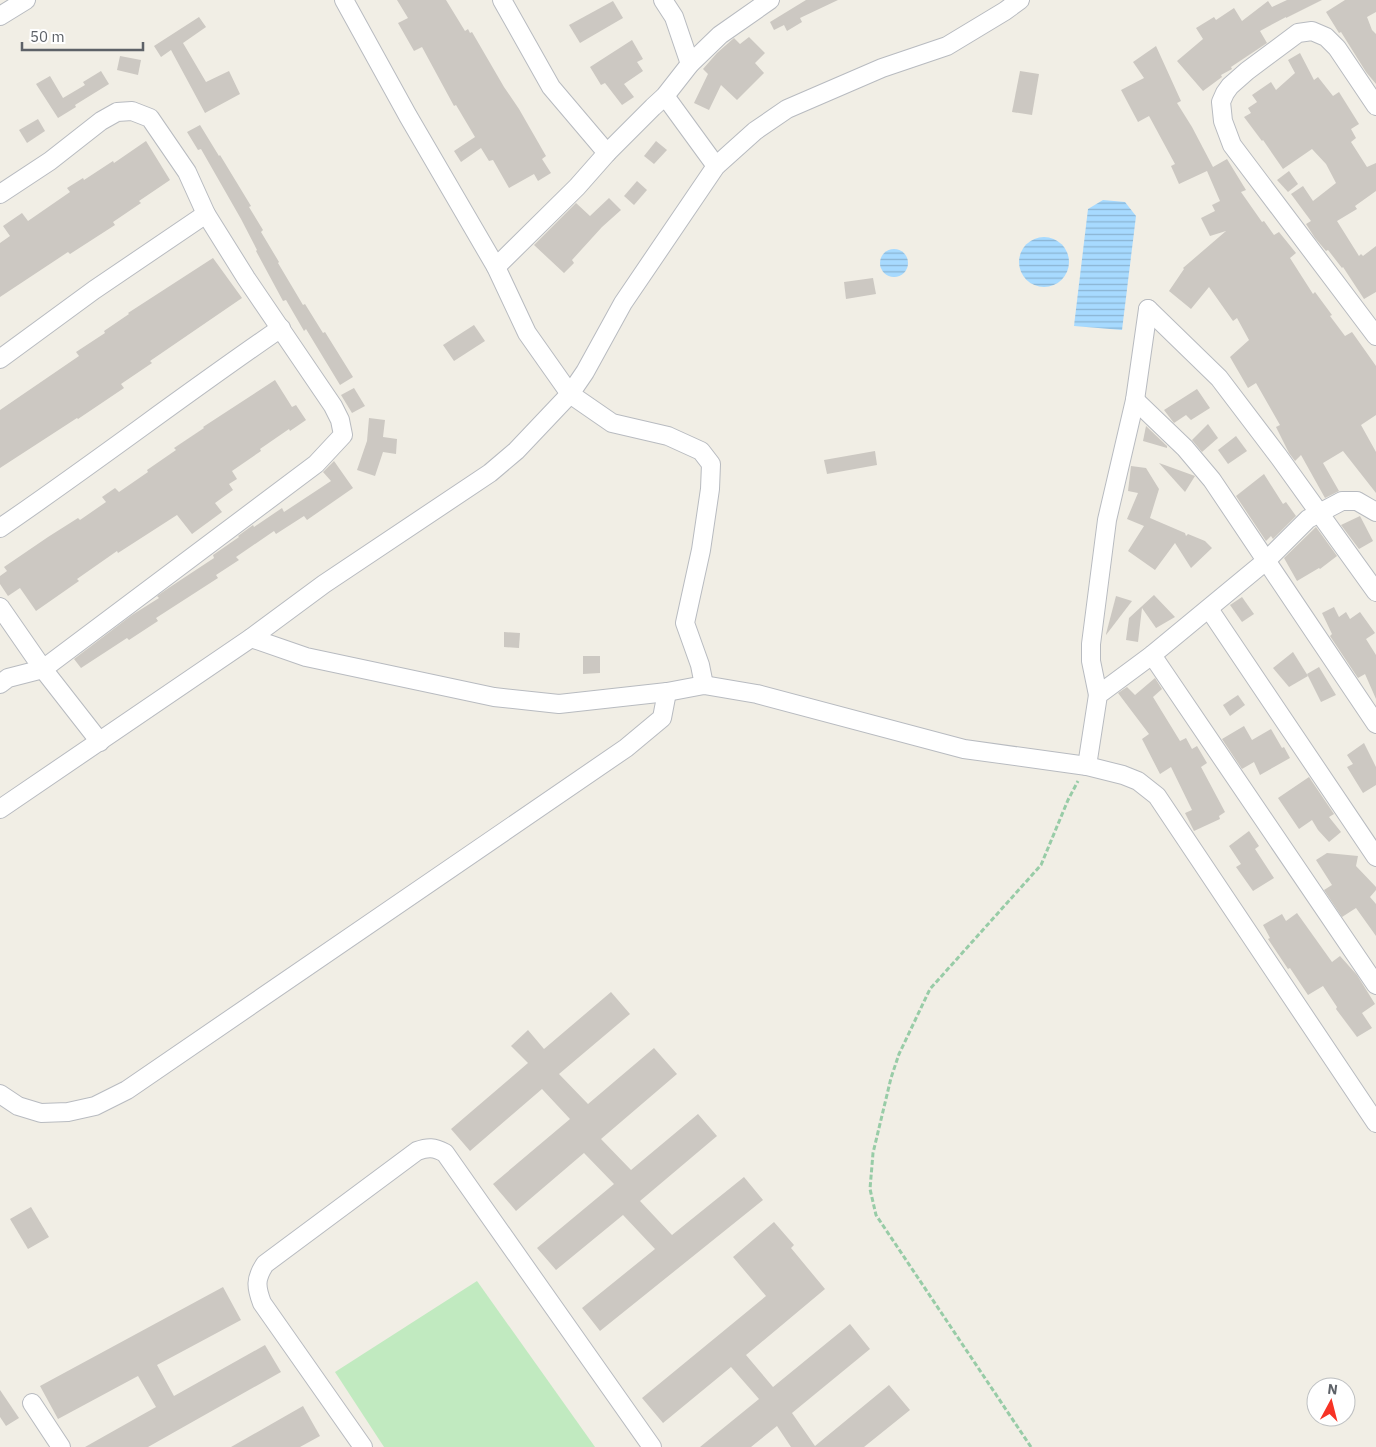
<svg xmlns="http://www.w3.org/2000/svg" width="1376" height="1447" font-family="'IBM Plex Sans',sans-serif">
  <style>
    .pitch { fill: #c1eac0 }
    .water { fill: url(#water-rules) }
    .building { fill: #ccc8c2 }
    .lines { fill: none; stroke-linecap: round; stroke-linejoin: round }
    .minor-casing { stroke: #b8bbc0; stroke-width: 20 }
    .path { stroke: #98cca7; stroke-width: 3; stroke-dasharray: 5 2.5; stroke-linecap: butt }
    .minor { stroke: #fff; stroke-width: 18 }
  </style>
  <defs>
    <pattern id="water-rules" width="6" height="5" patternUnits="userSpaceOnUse" patternTransform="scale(1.25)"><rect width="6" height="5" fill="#a7daff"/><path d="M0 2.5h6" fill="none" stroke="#8bb4d2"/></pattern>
  </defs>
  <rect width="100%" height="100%" fill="#f1eee5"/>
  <!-- pitch -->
  <polygon class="pitch" points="477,1281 595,1447 384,1447 335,1372"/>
  <!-- water -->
  <g class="water">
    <polygon points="1103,200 1125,202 1136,216 1122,330 1074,326 1088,209"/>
    <circle cx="1044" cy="262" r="25"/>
    <circle cx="894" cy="263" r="14"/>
  </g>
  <!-- building -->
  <g class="building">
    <polygon points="397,0 446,0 465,31 468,29 470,33 472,32 504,87 519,109 546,156 542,159 551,173 538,181 534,174 509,188 493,160 489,161 481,148 461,162 454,151 475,137 456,105 454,106 422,47 414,51 398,23 408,18"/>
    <polygon points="806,0 838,0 800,18 802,22 787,31 784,25 774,30 770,22"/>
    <polygon points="1287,0 1322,0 1286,18 1286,17 1260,31 1267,43 1231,67 1232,69 1221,75 1222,77 1203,91 1177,61 1203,39 1196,28 1214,17 1216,20 1234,8 1242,21 1268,1 1272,7"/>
    <polygon points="1345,0 1376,0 1376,12 1367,17 1372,30 1376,34 1376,84 1366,72 1341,32 1339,33 1326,12"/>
    <polygon points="613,1 623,18 580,43 569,25"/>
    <polygon points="199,17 206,27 183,43 206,82 229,71 240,94 205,113 171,50 161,57 154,46"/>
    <polygon points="749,37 765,53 755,63 764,73 737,100 721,85 709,110 694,103 708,74 703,69 717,53 734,38 740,44"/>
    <polygon points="632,40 643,59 637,62 643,71 624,84 634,97 622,105 605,83 601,85 590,67"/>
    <polygon points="1156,46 1181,101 1177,103 1192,127 1213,167 1227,159 1246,190 1241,192 1262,222 1264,221 1274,235 1279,232 1296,253 1290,258 1313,294 1315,292 1332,315 1330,316 1345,336 1352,332 1376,366 1376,415 1361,425 1376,452 1376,493 1343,451 1323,463 1339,491 1325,498 1301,455 1295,461 1289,453 1276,427 1280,425 1256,383 1248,388 1230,357 1249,340 1237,318 1233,321 1209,287 1191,309 1169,291 1184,269 1183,268 1226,231 1210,236 1201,218 1215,211 1212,205 1220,201 1207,171 1179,184 1171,166 1175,164 1149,116 1138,122 1121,90 1144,78 1133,62"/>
    <polygon points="1300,53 1314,80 1318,77 1333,96 1339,92 1359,124 1351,129 1356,138 1351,142 1367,167 1376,163 1376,191 1355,206 1357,209 1337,221 1359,256 1361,254 1363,256 1376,246 1376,292 1364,299 1343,267 1342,268 1328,250 1326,251 1315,238 1306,224 1311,221 1291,194 1303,186 1313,201 1336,183 1326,164 1312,149 1283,169 1263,140 1262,141 1244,117 1251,113 1248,108 1257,102 1252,95 1271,82 1276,90 1295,73 1288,60"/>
    <polygon points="120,56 141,60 138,75 117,70"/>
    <polygon points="101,71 109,84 75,105 76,107 58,118 36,84 50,76 63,98 85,85 83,82"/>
    <polygon points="1020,71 1039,74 1032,115 1012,112"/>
    <polygon points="38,119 45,131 27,143 19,130"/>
    <polygon points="200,125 219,156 220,155 251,206 249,207 263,230 261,232 279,262 278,263 303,305 305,304 323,333 325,332 353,377 340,385 306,329 304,331 286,300 283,301 256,251 257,250 241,219 201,149 198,150 187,132"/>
    <polygon points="146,141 170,180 139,201 141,203 113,222 115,225 70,254 68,252 0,297 0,243 10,236 3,226 22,213 28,221 70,192 67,188 83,178 84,180 113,161 114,163"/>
    <polygon points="656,141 667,150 654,164 644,156"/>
    <polygon points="1289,171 1298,184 1288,192 1277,180"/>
    <polygon points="637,181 647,190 634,205 624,196"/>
    <polygon points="609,198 621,210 602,227 572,260 574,263 564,273 534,245 576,203 590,216"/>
    <polygon points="213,258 242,298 150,361 152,363 121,384 124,388 78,419 77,418 0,468 0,410 79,356 76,352 105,333 104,331 129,314 128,313"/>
    <polygon points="873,278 876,294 846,299 844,282"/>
    <polygon points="474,325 485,341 454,361 443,345"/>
    <polygon points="275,380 292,407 296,405 306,420 290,431 289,429 260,449 261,451 232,471 237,479 229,484 233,490 215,503 222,512 192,534 177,515 118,553 117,551 77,579 79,581 36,611 20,588 8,596 0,584 0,576 7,571 4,567 48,537 78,518 80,520 106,502 102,497 115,488 119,492 148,472 147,470 176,450 174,448 204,428 203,427"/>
    <polygon points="354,388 365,406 352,413 341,395"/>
    <polygon points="1197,389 1210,408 1191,420 1186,415 1174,423 1164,410"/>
    <polygon points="369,418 385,420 383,437 397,439 396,454 383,452 375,476 357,470 367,441"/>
    <polygon points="1208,424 1218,438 1202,452 1192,440"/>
    <polygon points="1146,426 1167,446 1167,448 1143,441"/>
    <polygon points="1236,436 1247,451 1228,464 1218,450"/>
    <polygon points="875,451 877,465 827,474 824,460"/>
    <polygon points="334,461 353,488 307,520 304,516 276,534 274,531 236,557 239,560 216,575 218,578 156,618 158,621 129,640 127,638 81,668 74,659 132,615 159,598 157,596 170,587 214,558 213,555 239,537 238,536 253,525 254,527 282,508 284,512 331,481 323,472"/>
    <polygon points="1159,463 1195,476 1185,492"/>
    <polygon points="1131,466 1146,468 1159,489 1150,518 1185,533 1186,536 1188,534 1205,541 1212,548 1191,568 1175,543 1155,570 1128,551 1144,526 1127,519 1138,493 1128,491"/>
    <polygon points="1264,474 1283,504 1286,502 1296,516 1273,539 1271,536 1266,541 1236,496"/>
    <polygon points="1360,516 1373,541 1359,549 1341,525"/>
    <polygon points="1316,527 1337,556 1320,569 1319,568 1297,581 1284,558"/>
    <polygon points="1154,595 1175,617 1156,628 1142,608 1138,642 1126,640 1129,618"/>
    <polygon points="1116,596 1132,601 1106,635 1106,634"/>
    <polygon points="1242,597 1254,614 1242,622 1230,605"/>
    <polygon points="1334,607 1339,617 1346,612 1350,619 1360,612 1375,633 1366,639 1376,655 1376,699 1365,674 1358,678 1330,636 1332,634 1322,613"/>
    <polygon points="504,632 520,633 519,648 504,647"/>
    <polygon points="1293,652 1308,676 1289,687 1273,668"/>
    <polygon points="583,656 600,656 600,673 583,674"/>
    <polygon points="1319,667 1336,695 1321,702 1307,674"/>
    <polygon points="1155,678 1162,689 1153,697 1180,741 1186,738 1192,749 1197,746 1207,763 1201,767 1225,812 1219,816 1220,819 1194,831 1185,813 1192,810 1171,767 1160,774 1142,739 1149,734 1118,693 1127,687 1135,695"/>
    <polygon points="1238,695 1245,705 1230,716 1223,705"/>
    <polygon points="1244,726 1252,740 1271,729 1282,748 1284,747 1290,758 1260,775 1254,762 1242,769 1222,739"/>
    <polygon points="1364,743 1376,767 1376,785 1363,793 1347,767 1353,764 1347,755"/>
    <polygon points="1309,777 1334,814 1329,817 1341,832 1329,842 1318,830 1312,820 1299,829 1278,798"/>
    <polygon points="1249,831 1259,846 1255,849 1274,878 1253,891 1236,867 1241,864 1229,846"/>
    <polygon points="1327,853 1358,856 1356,866 1376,887 1376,890 1370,897 1376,904 1376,936 1356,908 1342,917 1324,890 1332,885 1316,860"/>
    <polygon points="1297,913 1332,962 1340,956 1357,975 1375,1004 1362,1013 1372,1028 1357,1037 1336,1009 1337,1007 1323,986 1308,995 1290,968 1288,969 1268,939 1270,938 1263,925 1282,914 1286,921"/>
    <polygon points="611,992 630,1014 559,1074 588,1104 654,1048 677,1074 601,1139 631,1170 698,1114 717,1136 640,1201 672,1235 744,1177 763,1200 600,1331 582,1308 655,1249 623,1215 556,1270 537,1248 614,1184 584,1153 516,1211 493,1184 570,1119 542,1089 470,1151 451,1129 528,1063 511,1046 528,1030 544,1049"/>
    <polygon points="31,1207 49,1237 28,1249 10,1219"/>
    <polygon points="774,1222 794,1245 791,1248 825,1289 746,1355 773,1387 850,1324 870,1349 792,1413 815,1446 889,1385 910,1410 864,1447 791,1447 777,1426 751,1447 700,1447 759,1399 731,1367 663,1423 642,1398 766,1296 733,1257"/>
    <polygon points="223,1287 241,1320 157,1365 174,1396 265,1345 281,1372 148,1447 85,1447 156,1407 138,1376 58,1419 40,1386"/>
    <polygon points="0,1390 19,1418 6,1426 0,1417"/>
    <polygon points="303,1406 320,1436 300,1447 231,1447"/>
  </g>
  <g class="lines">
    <defs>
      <g id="minor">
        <polyline points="344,0 408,116 496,267 527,333 570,394 612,423 668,436 701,451 711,464 710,489 701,550 685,623 700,665 704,685"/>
        <polyline points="502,0 551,87 607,153"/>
        <polyline points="663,0 674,17 690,64"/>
        <polyline points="0,16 26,0"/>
        <polyline points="665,96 716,166"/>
        <polyline points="1376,106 1337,48 1326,37 1312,31 1298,33 1247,71 1230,86 1225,93 1221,102 1223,121 1232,145 1376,336"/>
        <polyline points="0,194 50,161 101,121 117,112 132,111 150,118 187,172 206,214 246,278 333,406 340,420 343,435 316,464 43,669 8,678 0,684"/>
        <polyline points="496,267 577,187 607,153 653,107 665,96 690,64 720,35 770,0"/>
        <polyline points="1148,309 1219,378 1279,457 1376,592"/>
        <polyline points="0,359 94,290 206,214"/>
        <polyline points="1135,400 1185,448 1212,480 1376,724"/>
        <path d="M0 528C95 463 186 393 281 328"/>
        <polyline points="0,607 43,669 100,742"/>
        <polyline points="1209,609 1376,857"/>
        <polyline points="251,638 306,657 494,697 559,704 667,692 704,685 757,694 964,749 1087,766 1123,775 1138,781 1157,796 1376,1123"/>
        <polyline points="1152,655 1376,985"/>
        <polyline points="1098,695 1091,661 1091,644 1107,520 1135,400 1148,309"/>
        <polyline points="1087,766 1098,695 1152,655 1267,560 1308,519 1342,501 1357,501 1376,512"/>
        <polyline points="0,809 251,638 324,584 490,473 516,451 570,394 585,372 623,303 716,166 755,131 787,109 882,68 947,46 1005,11 1020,0"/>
        <polyline points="0,1094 18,1106 41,1113 68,1112 95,1106 127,1090 626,748 662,718 667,692"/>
        <polyline points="32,1403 61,1447"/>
        <path d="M363 1447 262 1303C256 1287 255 1279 265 1264L417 1151C428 1147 434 1147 445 1153L652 1447"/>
      </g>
    </defs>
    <!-- minor casing -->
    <use href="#minor" class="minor-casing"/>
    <!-- path -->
    <polyline class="path" points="1031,1447 876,1215 870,1189 873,1153 891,1078 899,1054 930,989 1041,865 1068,800 1078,781"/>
    <!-- minor -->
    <use href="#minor" class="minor"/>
  </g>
  <!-- north arrow -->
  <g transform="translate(1331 1402) rotate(7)"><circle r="24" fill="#ffffff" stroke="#bec0c2"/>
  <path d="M0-4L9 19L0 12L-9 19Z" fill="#f73325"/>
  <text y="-8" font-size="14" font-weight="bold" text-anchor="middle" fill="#5d6167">N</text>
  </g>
  <!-- scale -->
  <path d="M22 42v8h121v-8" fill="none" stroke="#5d6167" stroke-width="2.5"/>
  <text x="30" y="42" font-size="15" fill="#5d6167" stroke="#ffffff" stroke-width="4" paint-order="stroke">50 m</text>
</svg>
